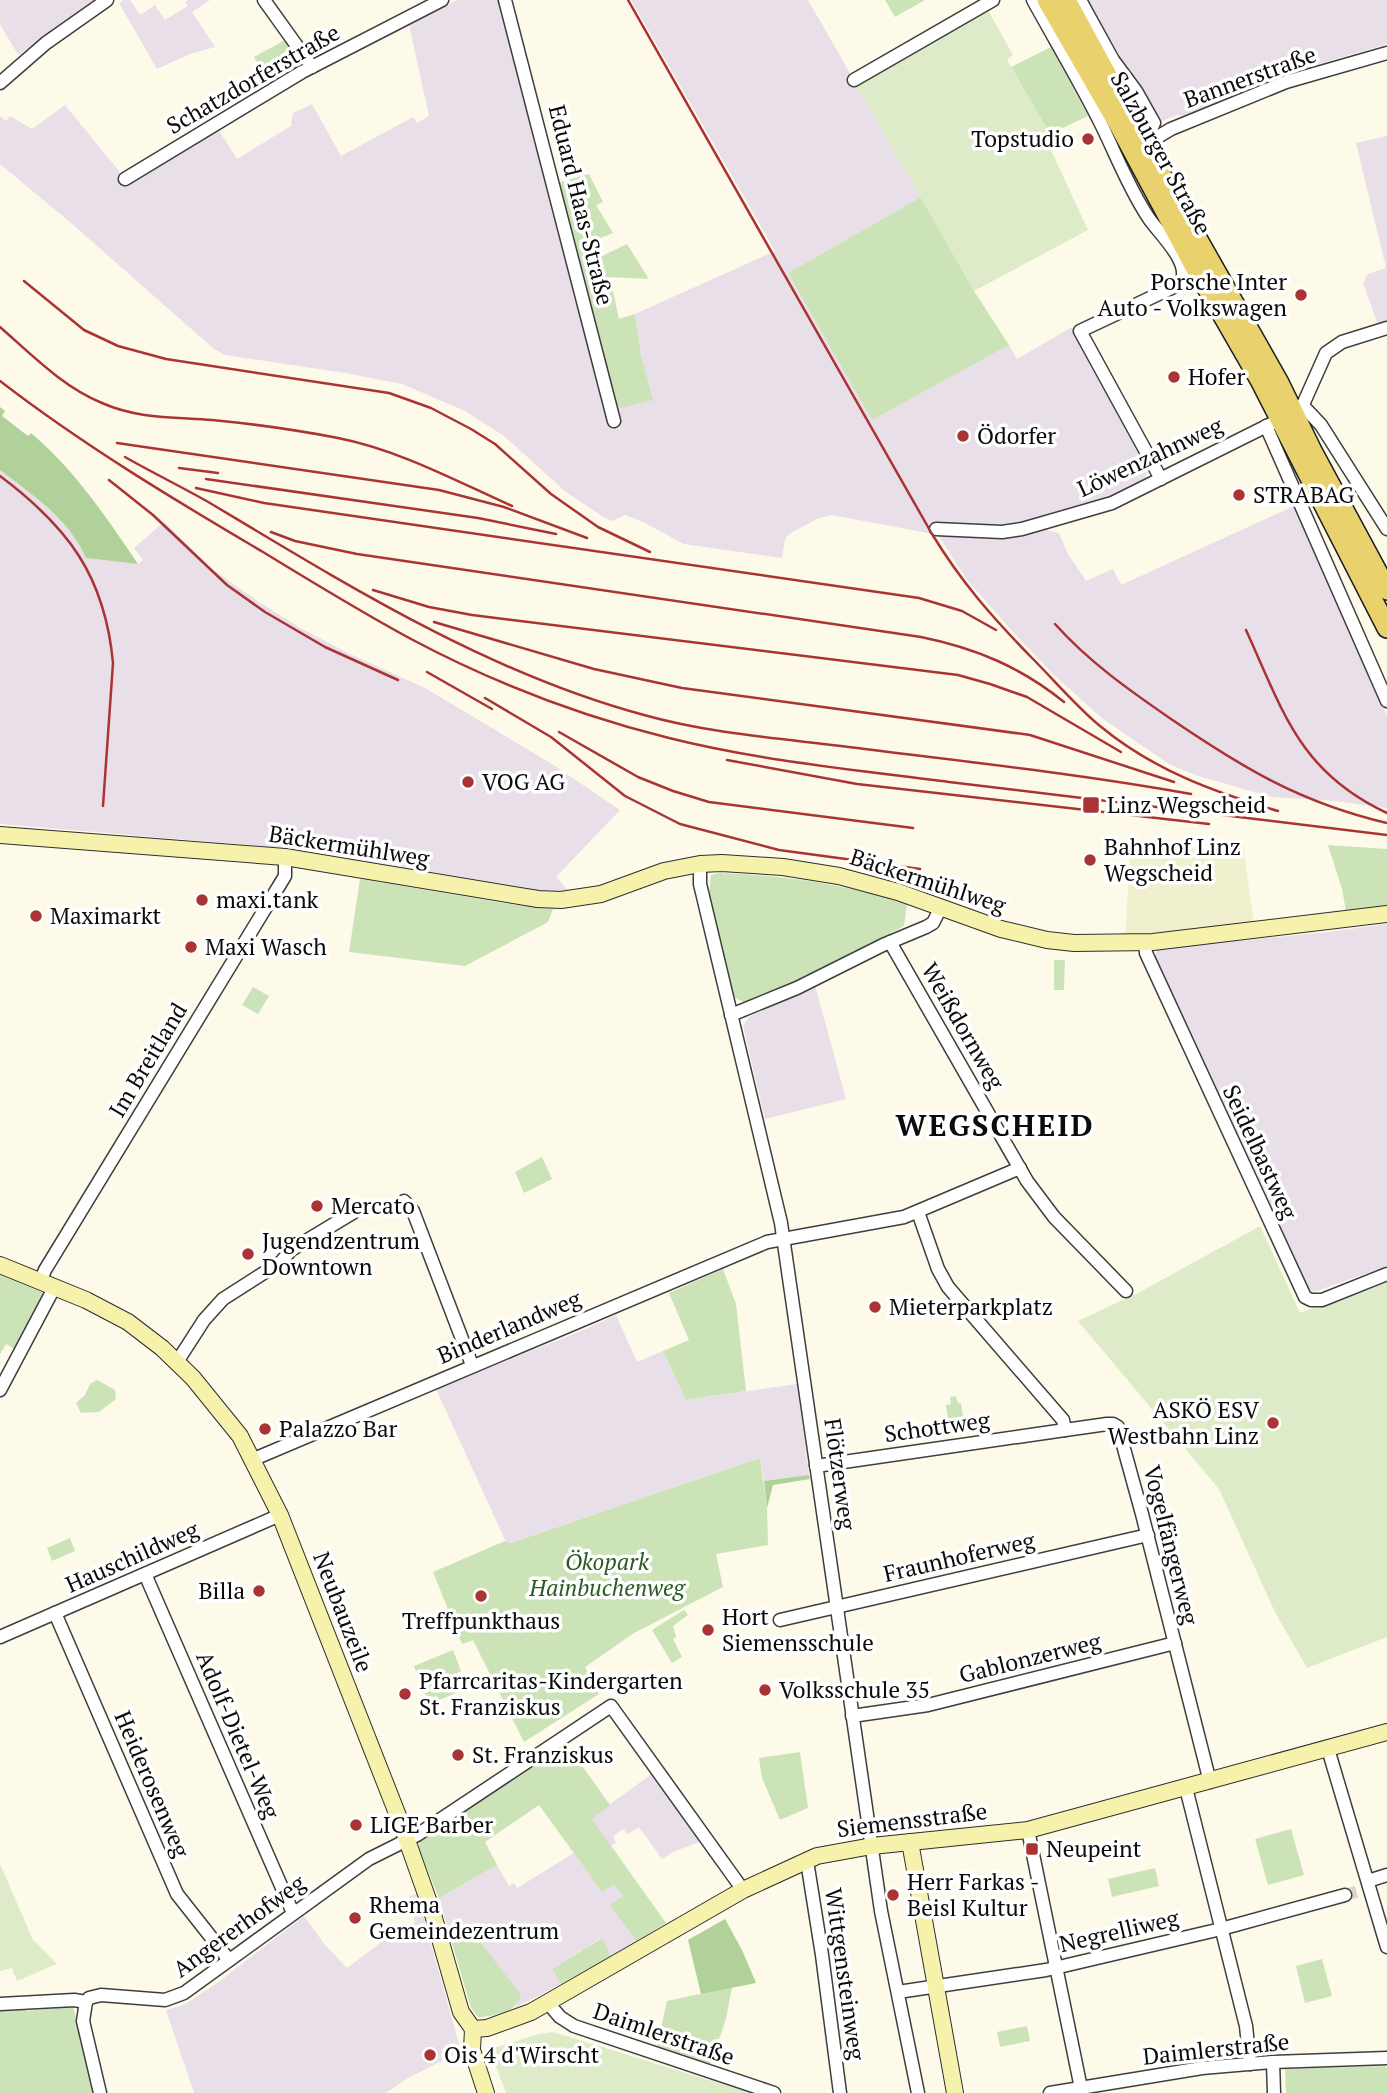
<svg xmlns="http://www.w3.org/2000/svg" width="1387" height="2093" font-family="'PT Serif',serif">
  <style>
    .industrial { fill: #e8dfe9 }
    .farmland { fill: #f0efce }
    .green { fill: #cce3b8 }
    .forest { fill: #b0d29a }
    .pitch { fill: #ddebc9 }
    .lines { fill: none; stroke-linecap: round; stroke-linejoin: round }
    .street-tunnel { stroke: #d9d6c9; stroke-width: 12; stroke-dasharray: 12 6; stroke-linecap: butt }
    .street-casing { stroke: #3e3e3e; stroke-width: 15 }
    .secondary-casing { stroke: #2d2d2d; stroke-width: 18 }
    .primary-casing { stroke: #1c1c1c; stroke-width: 22 }
    .street { stroke: #fff; stroke-width: 12 }
    .secondary { stroke: #f6f2ac; stroke-width: 16 }
    .primary { stroke: #e9d26e; stroke-width: 19 }
    .rail { stroke: #aa3433; stroke-width: 2.5 }
    .poi-dot { fill: #aa3433; stroke: #fff; stroke-width: 2.5 }
    .labels { text-anchor: middle; stroke-width: 7; stroke-linejoin: round; paint-order: stroke }
    .street-label { font-size: 23px; fill: #0b0b0b; stroke: #fff }
    .poi-label { font-size: 23px; fill: #0b0b0b; stroke: #fff; text-anchor: start }
    .park-label { font-size: 23px; font-style: italic; fill: #2b5a23; stroke: #fff }
    .district-label { font-size: 30px; font-weight: bold; letter-spacing: 2px; fill: #0b0b0b; stroke: #fff }
  </style>
  <rect width="100%" height="100%" fill="#fdfaea"/>
  <!-- industrial -->
  <g class="industrial">
    <polygon points="0,0 96,0 18,55 0,24"/>
    <polygon points="124,0 130,0 140,15 155,5 165,20 188,6 185,2 188,0 210,0 192,12 215,47 190,54 157,69 119,3"/>
    <polygon points="457,0 501,0 611,425 620,429 613,402 652,399 641,355 635,314 775,251 631,0 808,0 921,197 788,273 873,419 1009,345 1017,359 1072,327 1149,465 1144,482 1108,499 1017,524 939,535 996,537 1043,529 1059,533 1068,554 1086,581 1113,569 1121,585 1294,506 1387,716 1387,808 1335,801 1272,797 1195,775 1169,764 1103,719 1054,675 1014,633 967,580 938,535 832,515 819,518 789,534 785,539 782,558 684,544 643,522 625,515 613,521 605,518 566,492 504,436 465,411 402,384 345,373 225,355 214,349 71,223 0,164 0,116 6,121 10,116 32,129 65,105 127,181 216,126 237,159 291,126 293,113 312,104 341,156 413,117 417,123 429,116 409,25"/>
    <polygon points="1086,0 1387,0 1387,44 1282,75 1190,116 1177,115 1162,121 1159,119 1134,77 1121,61"/>
    <polygon points="1387,136 1387,322 1378,325 1363,283 1368,274 1386,268 1356,143"/>
    <polygon points="0,470 33,495 66,524 79,543 86,558 138,564 143,560 134,548 164,522 212,569 259,602 302,629 348,653 425,688 552,764 620,810 556,877 568,890 552,891 536,890 299,849 0,824"/>
    <polygon points="1387,924 1387,1266 1314,1292 1308,1288 1155,957 1157,949 1328,932"/>
    <polygon points="815,985 846,1099 765,1119 743,1026 749,1017"/>
    <polygon points="616,1315 637,1362 663,1351 686,1400 797,1384 809,1475 764,1481 760,1458 511,1543 506,1542 436,1389 579,1332"/>
    <polygon points="653,1773 702,1841 673,1852 662,1859 639,1827 628,1834 623,1829 613,1836 616,1843 611,1846 591,1818"/>
    <polygon points="574,1853 602,1892 614,1883 623,1896 611,1906 636,1941 611,1956 601,1938 552,1969 561,1984 513,2009 517,2005 471,1930 452,1943 439,1898 497,1865 509,1886 514,1883 517,1888"/>
    <polygon points="417,1894 461,2051 408,2078 386,2093 194,2093 166,2010 184,2005 216,1984 304,1916 325,1945 347,1968 400,1928 415,1923 409,1896"/>
  </g>
  <!-- farmland -->
  <polygon class="farmland" points="1231,845 1243,845 1254,925 1125,937 1130,856"/>
  <!-- green -->
  <g class="green">
    <polygon points="885,0 925,0 895,17"/>
    <polygon points="285,40 301,64 270,84 254,57"/>
    <polygon points="1051,47 1088,116 1050,134 1011,67"/>
    <polygon points="589,174 603,202 596,205 613,233 596,240 602,256 627,244 649,279 610,277 619,319 635,314 641,355 653,400 620,408 613,402 557,183"/>
    <polygon points="921,197 974,291 1009,345 872,420 788,273"/>
    <polygon points="1328,845 1387,849 1387,905 1346,911 1342,889"/>
    <path d="M719 873C783 875 845 884 907 904L904 926 801 980 745 1003 732 996 709 895 711 875Z"/>
    <polygon points="360,879 516,905 553,909 548,922 465,966 349,952"/>
    <polygon points="1054,960 1065,960 1064,990 1054,990"/>
    <polygon points="253,987 269,996 258,1014 242,1005"/>
    <polygon points="542,1157 552,1179 524,1193 515,1172"/>
    <polygon points="723,1269 736,1304 746,1391 686,1400 663,1351 689,1340 669,1293"/>
    <polygon points="0,1275 44,1293 44,1300 16,1350 6,1344 0,1354"/>
    <polygon points="97,1380 115,1390 116,1399 99,1412 81,1413 76,1403 85,1395 90,1384"/>
    <polygon points="956,1396 958,1403 961,1403 964,1424 949,1426 946,1405 951,1404 950,1397"/>
    <polygon points="760,1458 767,1508 768,1545 716,1554 723,1587 634,1633 585,1667 599,1694 524,1742 473,1640 462,1644 433,1572 505,1541 511,1543"/>
    <polygon points="70,1538 75,1551 52,1561 47,1548"/>
    <polygon points="684,1610 688,1615 673,1626 676,1637 673,1639 682,1657 672,1663 652,1630"/>
    <polygon points="453,1650 461,1671 457,1673 464,1690 429,1704 414,1666"/>
    <polygon points="566,1743 610,1805 592,1819 666,1923 636,1941 610,1905 623,1896 614,1884 602,1892 539,1805 485,1842 497,1865 439,1898 418,1847 419,1841 427,1835"/>
    <polygon points="800,1752 808,1808 780,1820 762,1778 759,1758"/>
    <polygon points="1291,1829 1304,1875 1268,1885 1255,1839"/>
    <polygon points="1155,1868 1159,1886 1112,1897 1108,1879"/>
    <path d="M471 1930 521 1995C517 2012 498 2015 482 2017H478L471 2008 452 1943Z"/>
    <polygon points="602,1938 611,1956 561,1984 552,1969"/>
    <polygon points="1322,1959 1332,1996 1305,2003 1296,1966"/>
    <polygon points="732,1987 726,2019 710,2065 657,2046 667,2001"/>
    <polygon points="26,2006 27,2011 73,2006 93,2093 0,2093 0,2009"/>
    <polygon points="1027,2026 1030,2041 1000,2047 997,2032"/>
    <polygon points="1385,2066 1387,2069 1387,2093 1286,2093 1285,2069"/>
  </g>
  <!-- forest -->
  <g class="forest">
    <path d="M0 407 5 411 2 416 28 436 31 433C75 470 106 517 138 564L86 558C69 519 33 495 0 470Z"/>
    <polygon points="809,1475 810,1479 773,1485 767,1508 764,1481"/>
    <polygon points="725,1919 742,1950 756,1983 701,1994 688,1940"/>
  </g>
  <!-- pitch -->
  <g class="pitch">
    <polygon points="988,10 1013,55 1007,60 1050,134 1045,137 1088,230 974,291 857,86"/>
    <polygon points="1260,1226 1300,1313 1387,1280 1387,1637 1307,1668 1275,1612 1219,1489 1078,1321 1140,1292"/>
    <polygon points="0,1864 33,1940 57,1964 17,1981 12,1968 0,1971"/>
    <polygon points="553,2032 751,2093 506,2093 491,2054 494,2048 539,2034"/>
  </g>
  <g class="lines">
    <!-- street-tunnel -->
    <polyline class="street-tunnel" points="1345,1895 1359,1891"/>
    <defs>
      <g id="street">
        <polyline points="264,0 312,67"/>
        <polyline points="505,0 614,421"/>
        <path d="M1033 0C1055 40 1079 80 1100 122 1116 154 1128 187 1148 217 1158 233 1194 264 1180 284L1080 331 1161 479"/>
        <polyline points="1080,0 1113,60 1136,91 1154,123 1145,144"/>
        <polyline points="854,80 993,0"/>
        <polyline points="0,83 46,43 107,0"/>
        <polyline points="1139,148 1171,129 1286,82 1387,53"/>
        <polyline points="125,179 302,72 442,0"/>
        <polyline points="1303,406 1321,425 1387,529"/>
        <polyline points="1266,426 1387,701"/>
        <polyline points="936,529 1002,532 1022,529 1112,503 1301,409 1326,353 1342,342 1387,328"/>
        <polyline points="700,864 700,884 781,1223 881,1911 918,2093"/>
        <polyline points="890,942 1027,1181 1054,1217 1126,1291"/>
        <polyline points="1145,943 1146,953 1305,1297 1311,1300 1322,1300 1387,1274"/>
        <polyline points="731,1015 797,988 883,945 926,927 933,923 941,907"/>
        <polyline points="404,1201 413,1211 472,1365"/>
        <polyline points="918,1212 938,1269 948,1287 1063,1420 1065,1430 1107,1424 1113,1424 1118,1427 1142,1514 1210,1782"/>
        <polyline points="40,1282 45,1270 285,876 285,857"/>
        <polyline points="177,1362 204,1320 223,1299 281,1262 291,1250 354,1212"/>
        <polyline points="0,1390 54,1288"/>
        <polyline points="254,1459 767,1242 904,1217 1020,1168"/>
        <polyline points="816,1466 1065,1430"/>
        <polyline points="145,1574 293,1913"/>
        <polyline points="55,1613 177,1894 229,1960"/>
        <polyline points="780,1620 1148,1535"/>
        <polyline points="0,1637 280,1515"/>
        <polyline points="852,1716 928,1705 1175,1643"/>
        <polyline points="1328,1749 1387,1947"/>
        <polyline points="1186,1788 1246,2026 1250,2064"/>
        <polyline points="1028,1830 1082,2093"/>
        <polyline points="807,1861 822,1955 840,2093"/>
        <polyline points="1368,1881 1387,1875"/>
        <polyline points="898,1992 1046,1970 1221,1929 1345,1895"/>
        <polyline points="86,2002 83,2021 100,2093"/>
        <polyline points="548,2003 560,2017 574,2026 774,2093"/>
        <polyline points="0,2004 74,2000 86,2002 89,1998 101,1995 165,2000 184,1993 369,1859 417,1835 611,1706 743,1890"/>
        <polyline points="1273,2062 1274,2093"/>
        <polyline points="1050,2093 1202,2068 1273,2062 1387,2058"/>
      </g>
      <g id="secondary">
        <polyline points="0,835 285,857 538,899 561,900 601,894 664,871 700,864 722,863 783,867 839,876 898,892 1001,929 1047,940 1074,943 1153,942 1387,914"/>
        <polyline points="0,1265 86,1300 128,1322 162,1348 193,1378 240,1436 280,1515 402,1826 432,1911 461,2012 473,2029 472,2050 486,2093"/>
        <polyline points="910,1842 955,2093"/>
        <polyline points="473,2029 487,2028 531,2012 743,1890 817,1856 872,1846 1028,1830 1387,1732"/>
      </g>
      <g id="primary">
        <polyline points="1047,0 1118,123 1195,267 1260,380 1387,628"/>
        <polyline points="1066,0 1164,180 1279,383 1312,451 1387,590"/>
      </g>
    </defs>
    <!-- street casing -->
    <use href="#street" class="street-casing"/>
    <!-- secondary casing -->
    <use href="#secondary" class="secondary-casing"/>
    <!-- primary casing -->
    <use href="#primary" class="primary-casing"/>
    <!-- street -->
    <use href="#street" class="street"/>
    <!-- secondary -->
    <use href="#secondary" class="secondary"/>
    <!-- primary -->
    <use href="#primary" class="primary"/>
    <!-- rail -->
    <g class="rail">
      <path d="M628 0 932 534C962 583 992 617 1032 658 1055 681 1076 706 1100 726 1153 770 1214 792 1278 811"/>
      <polyline points="24,281 84,330 118,346 166,359 389,393 431,408 471,429 495,444 551,494 598,527 650,552"/>
      <path d="M0 327C32 355 63 387 102 403 138 419 174 417 212 420 254 424 297 430 338 438 399 450 456 481 512 506"/>
      <path d="M0 381C83 445 173 499 263 552 312 582 361 612 411 639 492 682 580 716 669 738 761 761 856 770 949 782 1095 800 1241 818 1387 835"/>
      <polyline points="117,443 439,490 504,507 587,538"/>
      <path d="M125 457C153 473 182 487 210 503 347 585 488 673 644 715 708 733 775 738 841 746 958 761 1075 773 1191 794"/>
      <polyline points="179,468 218,473"/>
      <path d="M0 476C68 527 105 576 113 663L103 806"/>
      <polyline points="206,479 478,518 556,534"/>
      <polyline points="109,480 153,515 227,585 265,612 325,647 398,680"/>
      <polyline points="196,488 264,503 919,598 962,611 996,630"/>
      <path d="M271 532 295 541 357 554 921 637C975 648 1021 667 1064 702"/>
      <polyline points="373,590 429,607 472,615 958,675 990,684 1027,697 1121,752"/>
      <polyline points="434,622 594,669 682,688 1030,735 1174,782"/>
      <path d="M1055 624C1089 662 1129 690 1171 719 1243 768 1301 803 1387 823"/>
      <path d="M1246 630C1283 711 1299 772 1387 813"/>
      <polyline points="427,672 492,709"/>
      <polyline points="485,698 551,737 625,796 680,824 779,850 920,869"/>
      <polyline points="559,732 638,777 673,791 709,802 913,828"/>
      <polyline points="727,760 857,784 1209,824"/>
    </g>
  </g>
  <!-- markers -->
  <g class="poi-dot">
    <circle cx="1088" cy="139" r="7"/>
    <circle cx="1301" cy="295" r="7"/>
    <circle cx="1174" cy="377" r="7"/>
    <circle cx="963" cy="436" r="7"/>
    <circle cx="1239" cy="495" r="7"/>
    <circle cx="468" cy="782" r="7"/>
    <rect x="1082" y="796" width="18" height="18" rx="3.5"/>
    <circle cx="1090" cy="860" r="7"/>
    <circle cx="202" cy="900" r="7"/>
    <circle cx="36" cy="916" r="7"/>
    <circle cx="191" cy="947" r="7"/>
    <circle cx="317" cy="1206" r="7"/>
    <circle cx="248" cy="1254" r="7"/>
    <circle cx="875" cy="1307" r="7"/>
    <circle cx="1273" cy="1423" r="7"/>
    <circle cx="265" cy="1429" r="7"/>
    <circle cx="259" cy="1591" r="7"/>
    <circle cx="481" cy="1596" r="7"/>
    <circle cx="708" cy="1630" r="7"/>
    <circle cx="765" cy="1690" r="7"/>
    <circle cx="405" cy="1694" r="7"/>
    <circle cx="458" cy="1755" r="7"/>
    <circle cx="356" cy="1825" r="7"/>
    <rect x="1025" y="1842" width="14" height="14" rx="3.5"/>
    <circle cx="893" cy="1895" r="7"/>
    <circle cx="355" cy="1918" r="7"/>
    <circle cx="430" cy="2055" r="7"/>
  </g>
  <g class="labels">
    <!-- street labels -->
    <g class="street-label">
      <text transform="translate(1250 77) rotate(-20)" y="8">Bannerstraße</text>
      <text transform="translate(253 79) rotate(-30)" y="8">Schatzdorferstraße</text>
      <text transform="translate(1161 153) rotate(61)" y="8">Salzburger Straße</text>
      <text transform="translate(581 205) rotate(76)" y="8">Eduard Haas-Straße</text>
      <text transform="translate(1150 457) rotate(-25)" y="8">Löwenzahnweg</text>
      <text transform="translate(349 846) rotate(9)" y="8">Bäckermühlweg</text>
      <text transform="translate(928 881) rotate(18)" y="8">Bäckermühlweg</text>
      <text transform="translate(963 1026) rotate(60)" y="8">Weißdornweg</text>
      <text transform="translate(148 1060) rotate(-59)" y="8">Im Breitland</text>
      <text transform="translate(1260 1152) rotate(65)" y="8">Seidelbastweg</text>
      <text transform="translate(509 1327) rotate(-23)" y="8">Binderlandweg</text>
      <text transform="translate(937 1427) rotate(-8)" y="8">Schottweg</text>
      <text transform="translate(840 1474) rotate(82)" y="8">Flötzerweg</text>
      <text transform="translate(1171 1545) rotate(76)" y="8">Vogelfängerweg</text>
      <text transform="translate(132 1557) rotate(-24)" y="8">Hauschildweg</text>
      <text transform="translate(959 1557) rotate(-13)" y="8">Fraunhoferweg</text>
      <text transform="translate(343 1612) rotate(69)" y="8">Neubauzeile</text>
      <text transform="translate(1030 1658) rotate(-14)" y="8">Gablonzerweg</text>
      <text transform="translate(238 1735) rotate(67)" y="8">Adolf-Dietel-Weg</text>
      <text transform="translate(152 1784) rotate(67)" y="8">Heiderosenweg</text>
      <text transform="translate(912 1820) rotate(-7)" y="8">Siemensstraße</text>
      <text transform="translate(239 1926) rotate(-36)" y="8">Angererhofweg</text>
      <text transform="translate(1119 1931) rotate(-13)" y="8">Negrelliweg</text>
      <text transform="translate(845 1974) rotate(82)" y="8">Wittgensteinweg</text>
      <text transform="translate(664 2034) rotate(19)" y="8">Daimlerstraße</text>
      <text transform="translate(1216 2049) rotate(-6)" y="8">Daimlerstraße</text>
    </g>
    <!-- poi labels -->
    <g class="poi-label">
      <text x="1074" y="147" text-anchor="end">Topstudio</text>
      <text x="1287" y="290" text-anchor="end">Porsche Inter<tspan x="1287" dy="26">Auto - Volkswagen</tspan></text>
      <text x="1188" y="385">Hofer</text>
      <text x="977" y="444">Ödorfer</text>
      <text x="1253" y="503">STRABAG</text>
      <text x="482" y="790">VOG AG</text>
      <text x="1107" y="813">Linz Wegscheid</text>
      <text x="1104" y="855">Bahnhof Linz<tspan x="1104" dy="26">Wegscheid</tspan></text>
      <text x="216" y="908">maxi.tank</text>
      <text x="50" y="924">Maximarkt</text>
      <text x="205" y="955">Maxi Wasch</text>
      <text x="331" y="1214">Mercato</text>
      <text x="262" y="1249">Jugendzentrum<tspan x="262" dy="26">Downtown</tspan></text>
      <text x="889" y="1315">Mieterparkplatz</text>
      <text x="1259" y="1418" text-anchor="end">ASKÖ ESV<tspan x="1259" dy="26">Westbahn Linz</tspan></text>
      <text x="279" y="1437">Palazzo Bar</text>
      <text x="245" y="1599" text-anchor="end">Billa</text>
      <text x="722" y="1625">Hort<tspan x="722" dy="26">Siemensschule</tspan></text>
      <text x="481" y="1629" text-anchor="middle">Treffpunkthaus</text>
      <text x="419" y="1689">Pfarrcaritas-Kindergarten<tspan x="419" dy="26">St. Franziskus</tspan></text>
      <text x="779" y="1698">Volksschule 35</text>
      <text x="472" y="1763">St. Franziskus</text>
      <text x="370" y="1833">LIGE Barber</text>
      <text x="1046" y="1857">Neupeint</text>
      <text x="907" y="1890">Herr Farkas -<tspan x="907" dy="26">Beisl Kultur</tspan></text>
      <text x="369" y="1913">Rhema<tspan x="369" dy="26">Gemeindezentrum</tspan></text>
      <text x="444" y="2063">Ois 4 d'Wirscht</text>
    </g>
    <!-- park labels -->
    <g class="park-label">
      <text x="607" y="1570">Ökopark<tspan x="607" dy="26">Hainbuchenweg</tspan></text>
    </g>
    <!-- district labels -->
    <g class="district-label">
      <text x="995" y="1136">WEGSCHEID</text>
    </g>
  </g>
</svg>
